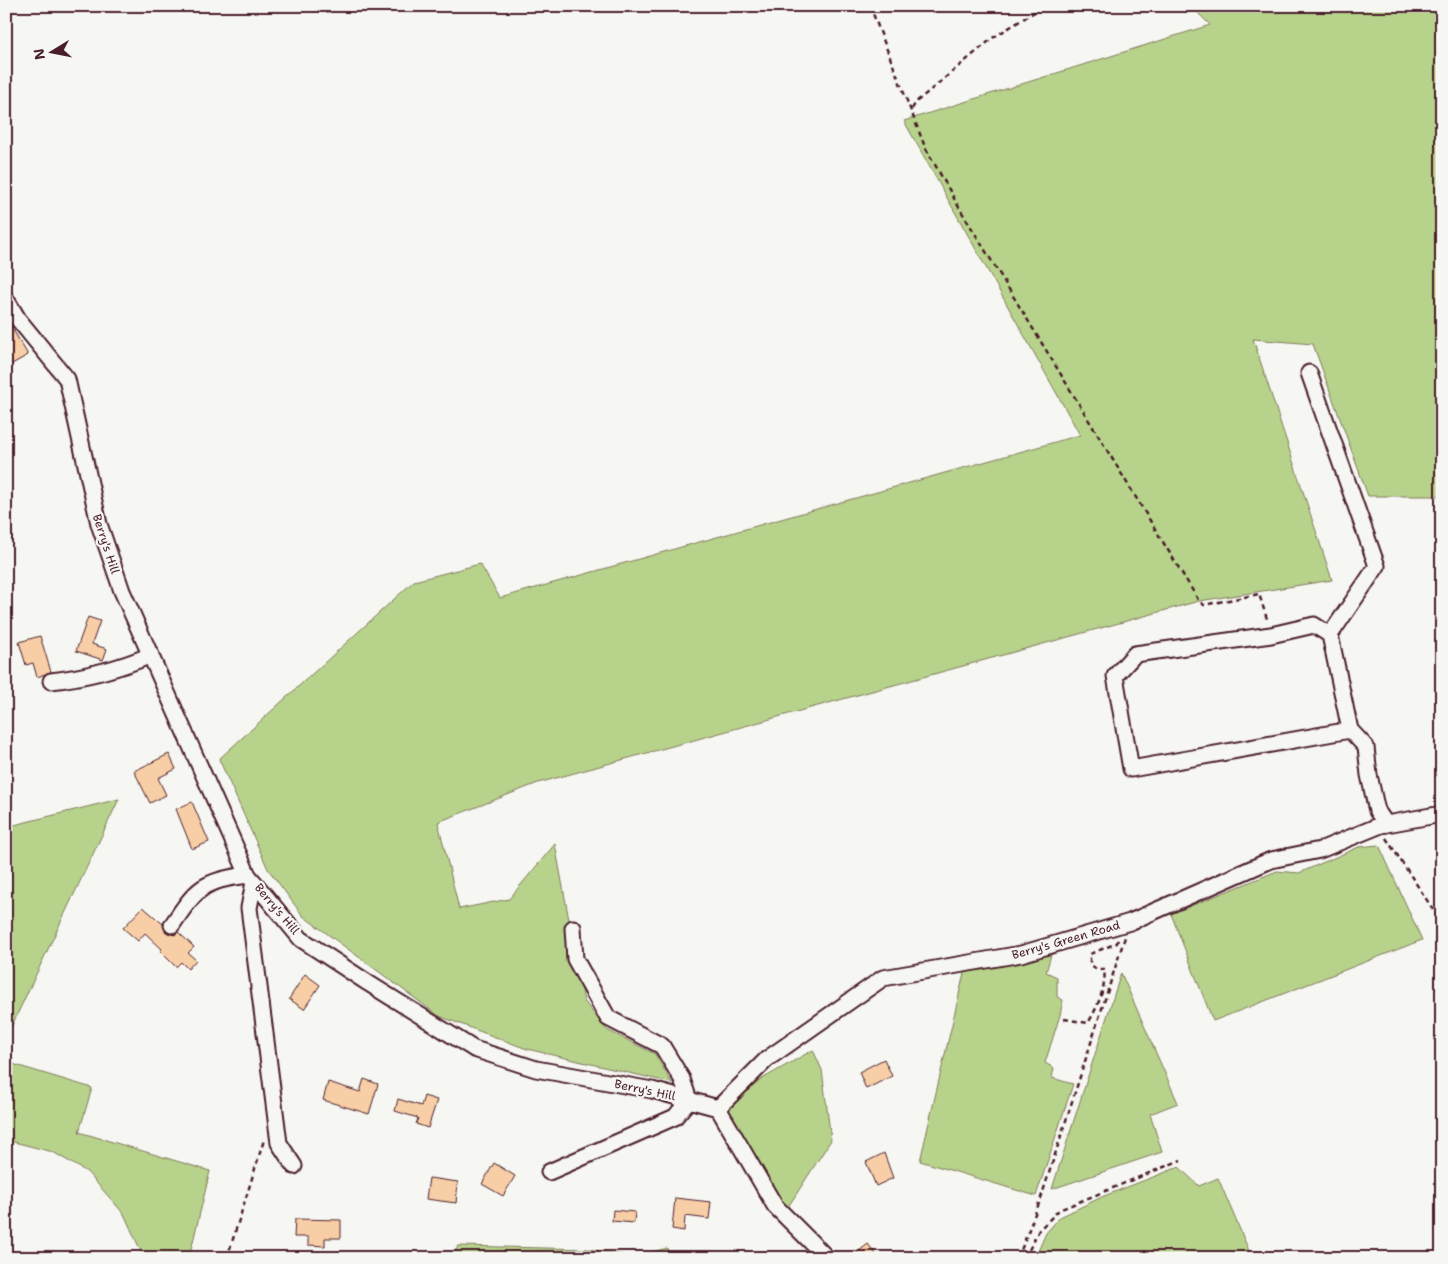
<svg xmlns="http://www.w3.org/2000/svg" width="1448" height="1264" font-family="'Shantell Sans',sans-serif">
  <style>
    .green { fill: #b7d38b; stroke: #80795b }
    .building { fill: #f7cea6; stroke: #4a1f2b }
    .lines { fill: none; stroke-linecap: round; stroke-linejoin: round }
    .minor-casing { stroke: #4a1f2b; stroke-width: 19 }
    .path { stroke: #4a1f2b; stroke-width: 2.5; stroke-dasharray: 5 4; stroke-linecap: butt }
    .minor { stroke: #f6f6f2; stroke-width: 15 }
    .labels { text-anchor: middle; stroke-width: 4.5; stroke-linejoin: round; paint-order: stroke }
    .street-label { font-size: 12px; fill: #4a1f2b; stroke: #f6f6f2 }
  </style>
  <rect width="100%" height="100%" fill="#f6f6f2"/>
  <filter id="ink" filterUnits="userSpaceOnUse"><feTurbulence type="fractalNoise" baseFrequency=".02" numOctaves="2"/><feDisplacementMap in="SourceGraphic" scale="10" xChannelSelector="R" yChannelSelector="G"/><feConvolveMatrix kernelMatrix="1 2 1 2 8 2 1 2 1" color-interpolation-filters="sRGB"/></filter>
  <g filter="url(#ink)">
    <!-- green -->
    <g class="green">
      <polygon points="1191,6 1442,6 1442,496 1368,496 1313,344 1253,339 1332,580 1199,601 538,783 438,822 459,909 509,899 555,844 584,1001 607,1030 655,1054 672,1083 527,1049 439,1016 303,916 268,869 219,759 414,581 480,564 500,598 1080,435 904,121 1210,25"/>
      <polygon points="119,799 6,1038 6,827"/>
      <polygon points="1379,845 1422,940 1213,1021 1171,914 1277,871 1299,873 1359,847"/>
      <polygon points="1053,948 1046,972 1057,977 1057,997 1063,1000 1060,1015 1045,1063 1054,1068 1052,1078 1073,1084 1036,1196 920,1161 965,969"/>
      <polygon points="1121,973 1178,1103 1150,1114 1162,1152 1052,1189"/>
      <polygon points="813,1050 822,1070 831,1140 788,1207 770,1190 724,1110 762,1079"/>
      <polygon points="6,1062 92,1088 79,1132 210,1171 189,1258 144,1258 124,1214 87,1172 53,1152 6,1140"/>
      <polygon points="1179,1167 1199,1186 1218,1178 1252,1258 1035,1258 1046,1233 1060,1217 1104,1196"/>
      <polygon points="458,1246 589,1249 634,1257 667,1248 670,1258 452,1258"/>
    </g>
    <!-- building -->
    <g class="building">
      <polygon points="6,318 28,355 12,364 6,353"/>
      <polygon points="88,617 100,621 92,644 107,649 103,660 76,651"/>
      <polygon points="40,636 51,672 37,677 33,663 26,665 19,642"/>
      <polygon points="169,754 176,769 158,778 166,795 150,803 134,771"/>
      <polygon points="192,802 209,842 192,849 176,809"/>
      <polygon points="143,907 163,924 166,932 175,935 178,932 194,947 188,953 196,960 188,969 181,962 176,967 160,951 162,949 145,933 138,941 123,928"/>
      <polygon points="305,974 320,985 304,1009 289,999"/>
      <polygon points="884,1059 892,1076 866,1089 859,1072"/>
      <polygon points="364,1079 378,1084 369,1114 323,1100 328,1082 360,1092"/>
      <polygon points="424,1096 437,1100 428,1128 416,1124 418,1118 395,1111 398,1099 421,1106"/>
      <polygon points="884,1153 893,1178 876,1186 866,1162"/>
      <polygon points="494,1163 515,1176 503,1196 482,1184"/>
      <polygon points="429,1178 458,1182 456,1203 426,1199"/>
      <polygon points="675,1198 711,1202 709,1219 685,1216 684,1231 672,1229"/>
      <polygon points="613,1210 635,1212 634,1223 612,1221"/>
      <polygon points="295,1219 341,1220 341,1238 325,1238 325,1246 308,1245 308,1237 294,1237"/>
      <polygon points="868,1244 879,1258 850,1258"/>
    </g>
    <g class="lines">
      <defs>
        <g id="minor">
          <polyline points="6,299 18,319 67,379 99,524 122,591 248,875 301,939 368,983 474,1049 536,1069 652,1090 718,1108 775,1206 827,1258"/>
          <polyline points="1309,373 1377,566 1330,635"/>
          <path d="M51 681C86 677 118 669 151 655"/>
          <polyline points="1350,730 1131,769 1115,676 1135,654 1271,635 1314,625 1330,635 1350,730 1366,747 1369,775 1377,811 1386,824"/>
          <polyline points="254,882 249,908 279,1143 294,1166"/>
          <path d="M172 925C197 888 202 881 248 875"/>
          <polyline points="718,1108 767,1059 883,978 1021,954 1130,922 1271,860 1320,850 1381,825 1442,814"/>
          <polyline points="549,1172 675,1117 689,1100 682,1079 662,1046 608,1018 575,959 573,928"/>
        </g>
      </defs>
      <!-- minor casing -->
      <use href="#minor" class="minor-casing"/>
      <!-- path -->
      <g class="path">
        <polyline points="870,6 925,147 960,209 1199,601 1204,605 1259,594 1268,622"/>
        <polyline points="912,109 916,102 994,37 1044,6"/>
        <polyline points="1386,838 1442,923"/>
        <path d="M1064 1019 1088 1023C1097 1009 1107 985 1104 969H1096L1090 964V954L1117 943 1118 939"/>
        <polyline points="227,1258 264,1140"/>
        <polyline points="1018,1258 1041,1198 1125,937"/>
        <polyline points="1025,1258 1039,1230 1059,1210 1181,1160"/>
      </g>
      <!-- minor -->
      <use href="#minor" class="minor"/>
    </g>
  </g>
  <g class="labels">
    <!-- street labels -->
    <g class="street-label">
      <text transform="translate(106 544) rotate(72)" y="4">Berry's Hill</text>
      <text transform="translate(277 909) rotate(50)" y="4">Berry's Hill</text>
      <text transform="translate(1066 940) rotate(-16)" y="4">Berry's Green Road</text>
      <text transform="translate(645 1090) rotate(12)" y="4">Berry's Hill</text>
    </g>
  </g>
  <!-- margin -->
  <rect width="1448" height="1264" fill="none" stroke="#f6f6f2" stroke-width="25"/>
  <rect x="12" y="12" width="1423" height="1239" fill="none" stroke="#4a1f2b" stroke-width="2" filter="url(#ink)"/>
  <!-- north arrow -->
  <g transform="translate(52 52) rotate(260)" stroke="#f6f6f2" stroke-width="4" paint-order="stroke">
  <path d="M0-4L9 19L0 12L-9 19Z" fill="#4a1f2b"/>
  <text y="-8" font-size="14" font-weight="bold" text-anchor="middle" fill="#4a1f2b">N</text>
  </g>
</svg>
